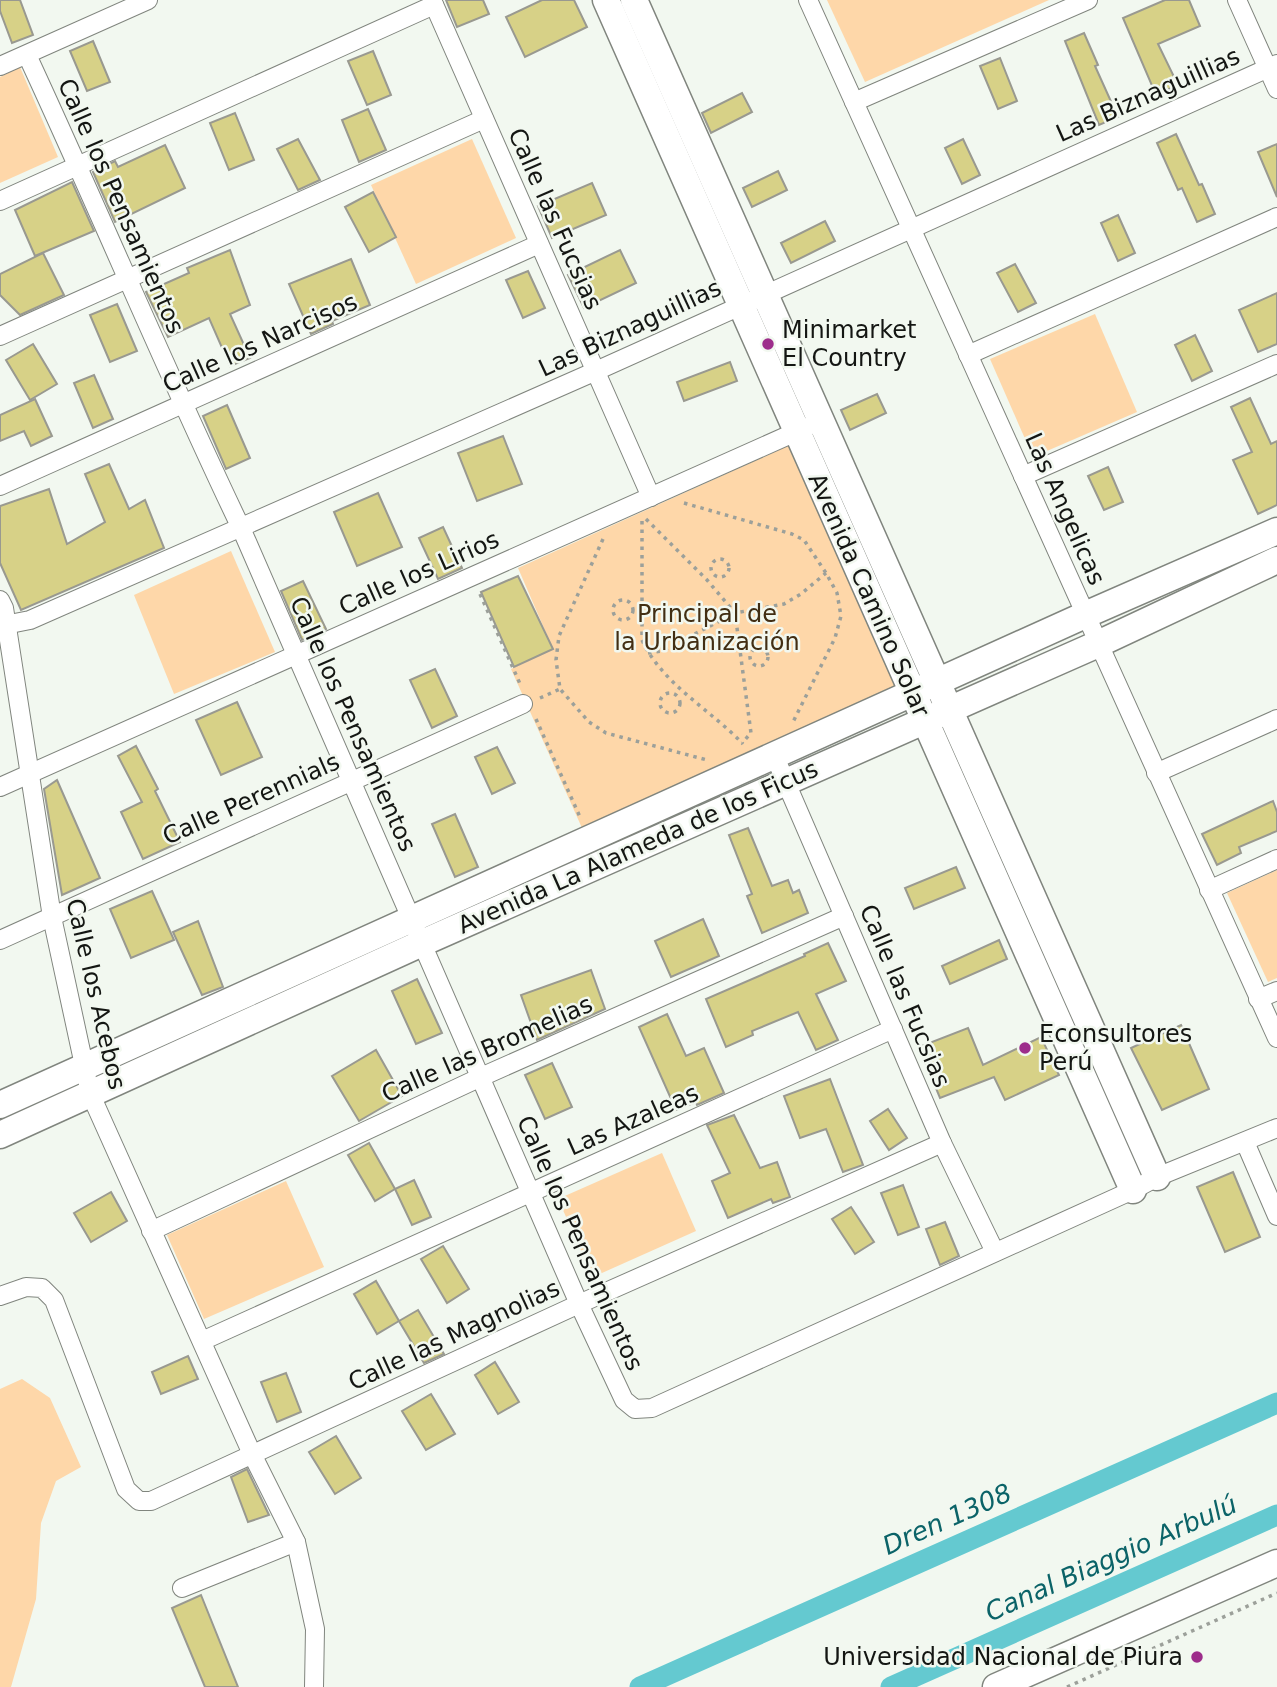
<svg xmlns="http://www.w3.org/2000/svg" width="1277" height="1687" font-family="'DejaVu Sans',sans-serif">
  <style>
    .green { fill: #fed7a9 }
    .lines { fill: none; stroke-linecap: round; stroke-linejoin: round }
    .canal { stroke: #64c9d0; stroke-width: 21 }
    .building { fill: #d7d187; stroke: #999990; stroke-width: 2 }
    .street-casing { stroke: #80857e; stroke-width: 20 }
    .secondary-casing { stroke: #80857e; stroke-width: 29 }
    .path { stroke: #9ca09a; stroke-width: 3.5; stroke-dasharray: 3.5 5; stroke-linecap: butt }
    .street { stroke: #fff; stroke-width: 18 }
    .secondary { stroke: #fff; stroke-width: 26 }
    .poi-dot { fill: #9d2d8b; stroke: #f2f8f0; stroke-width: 2.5 }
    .labels { text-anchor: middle; stroke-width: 5; stroke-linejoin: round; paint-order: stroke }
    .street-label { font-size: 24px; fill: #141613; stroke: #f2f8f0 }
    .poi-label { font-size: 24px; fill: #141613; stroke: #f2f8f0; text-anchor: start }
    .park-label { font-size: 24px; fill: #422e13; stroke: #f2f8f0 }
    .water-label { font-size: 26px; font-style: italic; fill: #0b6368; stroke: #f2f8f0 }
  </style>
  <rect width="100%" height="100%" fill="#f2f8f0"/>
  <!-- green -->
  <g class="green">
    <polygon points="827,0 1049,0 865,82"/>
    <polygon points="20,67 58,157 0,183 0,77"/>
    <polygon points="472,139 516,238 416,284 371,185"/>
    <polygon points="1095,314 1137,412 1033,457 990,359"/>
    <polygon points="790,445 898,689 582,828 511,669 553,649 518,568"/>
    <polygon points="231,551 275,652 174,694 134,595"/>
    <polygon points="1277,870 1277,978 1268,982 1227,893"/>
    <polygon points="662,1153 696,1231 593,1277 558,1199"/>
    <polygon points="286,1181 324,1267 204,1319 167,1235"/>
    <polygon points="22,1379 50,1398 81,1467 56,1481 41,1523 36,1599 11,1687 0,1687 0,1389"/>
  </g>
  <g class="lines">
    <!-- canal -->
    <g class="canal">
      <polyline points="640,1687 1277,1403"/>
      <polyline points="891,1687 1277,1515"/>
    </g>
  </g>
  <!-- building -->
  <g class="building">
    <polygon points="0,0 20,0 33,35 12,43 0,11"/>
    <polygon points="446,0 483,0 489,14 457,27"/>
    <polygon points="542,0 574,0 587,27 525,57 506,17"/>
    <polygon points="1165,0 1189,0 1200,26 1158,44 1178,85 1156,95 1123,18"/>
    <polygon points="1084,33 1098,65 1095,66 1118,117 1099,125 1065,41"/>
    <polygon points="93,41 110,82 87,91 70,51"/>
    <polygon points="373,51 391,95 367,105 348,61"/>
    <polygon points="1000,58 1017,101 998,109 980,66"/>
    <polygon points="742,93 752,112 711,133 702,113"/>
    <polygon points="368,109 386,150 359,162 342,120"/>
    <polygon points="235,113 254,160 229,170 210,123"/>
    <polygon points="1176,134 1199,185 1202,184 1215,214 1197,222 1182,188 1178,190 1157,143"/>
    <polygon points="298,139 320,180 298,190 277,149"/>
    <polygon points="963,139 980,175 962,184 945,148"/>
    <polygon points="1277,144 1277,197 1258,152"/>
    <polygon points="165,145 185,188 115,222 93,172 115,161 118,167"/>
    <polygon points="778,171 787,190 752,207 743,188"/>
    <polygon points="72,182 94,231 35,256 15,210"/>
    <polygon points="592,183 606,215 552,238 538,206"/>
    <polygon points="373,192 396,237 369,252 345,207"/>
    <polygon points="1118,215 1135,253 1118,261 1101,223"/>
    <polygon points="825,221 835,241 791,263 781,243"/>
    <polygon points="230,250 250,305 230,314 250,358 230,366 209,318 168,337 146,292 189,273 187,268"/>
    <polygon points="620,250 636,283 584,308 568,275"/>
    <polygon points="43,253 64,295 20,315 0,295 0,274"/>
    <polygon points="351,259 370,305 332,321 333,324 311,334 289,284"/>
    <polygon points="1015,264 1036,303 1018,312 997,273"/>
    <polygon points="528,271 545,308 523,318 506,280"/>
    <polygon points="1277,293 1277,344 1258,352 1239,310"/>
    <polygon points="117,304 137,351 110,362 90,315"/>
    <polygon points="1195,335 1212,371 1192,381 1175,345"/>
    <polygon points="33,344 57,384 30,400 6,360"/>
    <polygon points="730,362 737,381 684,401 677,382"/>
    <polygon points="94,375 113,419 93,428 74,383"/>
    <polygon points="877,394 886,413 850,430 841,410"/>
    <polygon points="1250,398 1271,444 1277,441 1277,505 1258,514 1233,460 1252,452 1231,407"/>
    <polygon points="35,399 52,436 31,446 24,431 0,441 0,415"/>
    <polygon points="227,405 250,458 226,469 203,416"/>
    <polygon points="503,436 522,484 477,501 458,453"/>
    <polygon points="109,464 129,509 145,500 164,548 21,610 0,563 0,506 49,489 67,544 105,522 85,474"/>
    <polygon points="1108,467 1123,502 1104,510 1088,476"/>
    <polygon points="378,493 402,547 357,566 334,512"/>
    <polygon points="443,527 462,568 438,579 419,538"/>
    <polygon points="518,576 553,649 514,667 481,592"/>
    <polygon points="303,581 326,629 302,640 281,591"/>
    <polygon points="435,669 457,716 432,728 410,680"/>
    <polygon points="237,702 262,757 221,775 196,720"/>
    <polygon points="136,746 158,789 155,791 180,842 143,859 121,812 142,802 118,756"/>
    <polygon points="497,747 515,783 492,794 475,757"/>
    <polygon points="57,780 100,878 62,895 44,789"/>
    <polygon points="1273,801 1277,812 1277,831 1239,847 1241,853 1217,865 1202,834"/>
    <polygon points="455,814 478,867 455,877 432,824"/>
    <polygon points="748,828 772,886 788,880 793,893 799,890 808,913 762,933 747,896 752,894 729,835"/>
    <polygon points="956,867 965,888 914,909 905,888"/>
    <polygon points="152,891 174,940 131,958 110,909"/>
    <polygon points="703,919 719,956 671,977 655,941"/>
    <polygon points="198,921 223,987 202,995 173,932"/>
    <polygon points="999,940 1007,959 950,984 942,966"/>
    <polygon points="828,943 846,981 816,994 838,1040 816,1050 798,1012 752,1031 753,1035 726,1047 706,999 805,956 804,954"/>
    <polygon points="591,970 605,1009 537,1040 521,995"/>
    <polygon points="417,979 442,1033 416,1044 392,991"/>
    <polygon points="667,1014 686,1056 704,1048 724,1093 697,1105 696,1102 676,1110 639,1027"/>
    <polygon points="1181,1025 1209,1089 1162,1110 1131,1048"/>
    <polygon points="968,1028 983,1065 1041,1037 1059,1075 1005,1100 994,1077 940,1098 919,1047"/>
    <polygon points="376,1050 402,1096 359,1121 332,1076"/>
    <polygon points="552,1063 572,1107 545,1119 525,1075"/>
    <polygon points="830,1079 863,1165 843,1172 826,1129 800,1138 784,1096"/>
    <polygon points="888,1109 907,1138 889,1150 870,1121"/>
    <polygon points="734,1115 760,1168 777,1162 790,1197 773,1203 771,1199 728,1218 712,1181 730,1173 707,1125"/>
    <polygon points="369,1143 395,1189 375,1201 348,1155"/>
    <polygon points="1233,1172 1260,1237 1225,1252 1197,1187"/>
    <polygon points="414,1180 431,1217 412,1225 395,1189"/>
    <polygon points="903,1185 919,1227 898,1235 881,1193"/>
    <polygon points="111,1192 127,1221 91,1242 74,1213"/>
    <polygon points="851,1207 874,1242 855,1254 832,1219"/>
    <polygon points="945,1222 959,1256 940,1265 926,1229"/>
    <polygon points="443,1246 469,1289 447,1303 421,1259"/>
    <polygon points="376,1281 399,1321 377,1334 354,1294"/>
    <polygon points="418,1310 444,1354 424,1363 399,1321"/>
    <polygon points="188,1356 198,1379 161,1394 152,1372"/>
    <polygon points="495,1362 519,1402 498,1414 475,1375"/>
    <polygon points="286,1373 301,1412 277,1422 261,1382"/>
    <polygon points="431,1394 455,1434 426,1450 402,1411"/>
    <polygon points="336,1436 361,1478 335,1494 309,1452"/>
    <polygon points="247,1469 269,1515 248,1522 231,1477"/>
    <polygon points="201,1595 238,1687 205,1687 172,1608"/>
  </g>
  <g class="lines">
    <defs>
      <g id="street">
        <polyline points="432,0 651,497"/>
        <polyline points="808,0 1277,1038"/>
        <polyline points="1237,0 1277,89"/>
        <path d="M27 55C100 212 166 372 241 528L579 1304 624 1400 635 1409 652 1408 1133 1190 1157 1177 1277 1128"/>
        <polyline points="0,66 148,0"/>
        <polyline points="854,102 1088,0"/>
        <polyline points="0,201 434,5"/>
        <polyline points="0,336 484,119"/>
        <polyline points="968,355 1277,217"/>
        <polyline points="1023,476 1277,364"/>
        <polyline points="0,486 539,244"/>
        <polyline points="0,600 4,608 52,917 90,1093 252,1454 296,1542 315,1629 314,1687"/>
        <polyline points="0,626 30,620 596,371 1277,64"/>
        <polyline points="775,757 942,1143 995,1252"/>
        <polyline points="1156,773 1277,719"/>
        <polyline points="0,787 807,427"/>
        <polyline points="1209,890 1277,859"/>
        <polyline points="0,940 523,704"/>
        <polyline points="1258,999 1277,991"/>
        <polyline points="1245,1142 1277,1216"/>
        <polyline points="151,1231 481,1077 844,916"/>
        <polyline points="0,1296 26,1287 42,1288 54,1300 126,1489 139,1501 151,1501 579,1304 942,1143"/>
        <polyline points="202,1341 893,1029"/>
        <polyline points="182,1588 296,1542"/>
      </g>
      <g id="secondary">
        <polyline points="606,0 1133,1190"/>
        <polyline points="634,0 1157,1177"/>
        <polyline points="0,1105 1085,615 1277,531"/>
        <polyline points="0,1135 422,943 1098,644 1277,560"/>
        <polyline points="996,1687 1277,1563"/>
      </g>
    </defs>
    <!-- street casing -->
    <use href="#street" class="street-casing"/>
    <!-- secondary casing -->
    <use href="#secondary" class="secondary-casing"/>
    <!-- path -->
    <g class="path">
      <polyline points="684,503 792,534 804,540 826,573 837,593 841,616 835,638 793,722"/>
      <polyline points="646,519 707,580 735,613 751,733 742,743"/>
      <path d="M642 521V640C662 684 711 710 743 744"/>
      <polyline points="603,539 559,636 556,660 560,689 589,722 606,733 707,760"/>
      <circle cx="720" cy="568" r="9"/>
      <polyline points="480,594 521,686"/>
      <circle cx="623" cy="610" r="10"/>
      <circle cx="759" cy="657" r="9"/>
      <polyline points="648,653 662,651 735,613 784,604 801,594 826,573"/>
      <circle cx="670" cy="703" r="10"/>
      <polyline points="540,698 560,689"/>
      <polyline points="536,719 580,817"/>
      <polyline points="1067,1687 1277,1593"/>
    </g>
    <!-- street -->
    <use href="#street" class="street"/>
    <!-- secondary -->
    <use href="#secondary" class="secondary"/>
  </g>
  <!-- markers -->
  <g class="poi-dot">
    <circle cx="768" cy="344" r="7"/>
    <circle cx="1025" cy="1048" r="7"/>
    <circle cx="1197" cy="1657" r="7"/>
  </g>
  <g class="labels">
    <!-- street labels -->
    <g class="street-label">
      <text transform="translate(1148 95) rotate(-24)" y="8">Las Biznaguillias</text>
      <text transform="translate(121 206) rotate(66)" y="8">Calle los Pensamientos</text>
      <text transform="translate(555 219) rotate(66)" y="8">Calle las Fucsias</text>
      <text transform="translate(630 328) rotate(-25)" y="8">Las Biznaguillias</text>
      <text transform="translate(260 343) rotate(-24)" y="8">Calle los Narcisos</text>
      <text transform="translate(1065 509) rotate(66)" y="8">Las Angelicas</text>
      <text transform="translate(419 573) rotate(-24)" y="8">Calle los Lirios</text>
      <text transform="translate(869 595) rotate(66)" y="8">Avenida Camino Solar</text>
      <text transform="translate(353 724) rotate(66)" y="8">Calle los Pensamientos</text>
      <text transform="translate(251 799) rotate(-24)" y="8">Calle Perennials</text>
      <text transform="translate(638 847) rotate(-24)" y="8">Avenida La Alameda de los Ficus</text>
      <text transform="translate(96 994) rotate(77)" y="8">Calle los Acebos</text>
      <text transform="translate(905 996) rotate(67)" y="8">Calle las Fucsias</text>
      <text transform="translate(487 1049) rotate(-24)" y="8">Calle las Bromelias</text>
      <text transform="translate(633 1120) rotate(-24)" y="8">Las Azaleas</text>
      <text transform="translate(580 1243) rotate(66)" y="8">Calle los Pensamientos</text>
      <text transform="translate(454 1335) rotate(-25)" y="8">Calle las Magnolias</text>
    </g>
    <!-- poi labels -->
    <g class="poi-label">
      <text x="782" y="338">Minimarket<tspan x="782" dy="28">El Country</tspan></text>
      <text x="1039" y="1042">Econsultores<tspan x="1039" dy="28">Perú</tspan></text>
      <text x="1183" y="1665" text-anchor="end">Universidad Nacional de Piura</text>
    </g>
    <!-- park labels -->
    <g class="park-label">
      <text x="707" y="622">Principal de<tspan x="707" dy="28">la Urbanización</tspan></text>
    </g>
    <!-- water labels -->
    <g class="water-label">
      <text transform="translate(947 1519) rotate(-24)" y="9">Dren 1308</text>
      <text transform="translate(1111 1558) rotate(-24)" y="9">Canal Biaggio Arbulú</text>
    </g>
  </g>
</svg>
